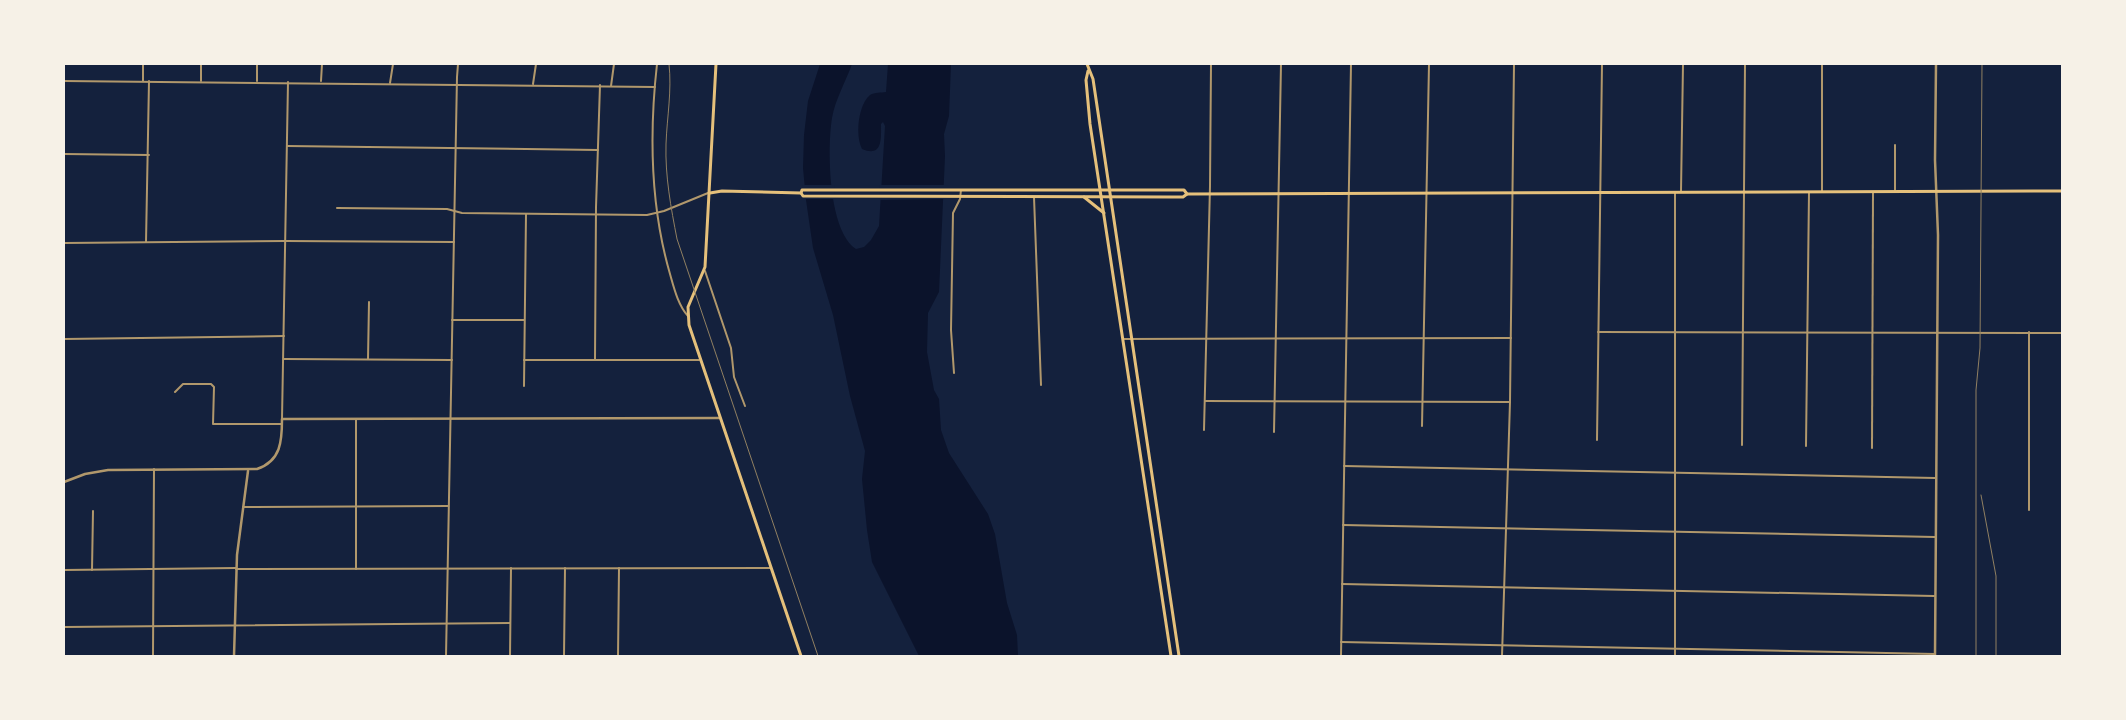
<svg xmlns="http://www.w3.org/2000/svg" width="2126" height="720" font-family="'Golos Text',sans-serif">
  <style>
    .water { fill: #0b132b }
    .pier { fill: #14213d }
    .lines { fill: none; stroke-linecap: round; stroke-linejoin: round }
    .minor { stroke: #b1986c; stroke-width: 2 }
    .tertiary { stroke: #b1986c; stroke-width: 2.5 }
    .secondary { stroke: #e5c07b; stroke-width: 3 }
    .primary { stroke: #e5c07b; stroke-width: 3 }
    .rail { stroke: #918062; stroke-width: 1 }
  </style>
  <rect width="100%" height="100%" fill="#14213d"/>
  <!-- water -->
  <path class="water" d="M820 64H852C846 81 835 100 832 118 827 149 828 231 856 249L864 247 871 240 879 226 885 126 883 122 881 124C881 138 883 158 862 149 855 136 858 105 870 95 875 92 881 93 886 92L888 64H951L949 116 944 134 945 156 939 292 928 313 927 352 934 390 939 399 941 430 949 453 988 514 995 534 1007 603 1017 635 1018 656H919L872 562 867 530 862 479 865 451 850 396 833 315 813 248 806 200 803 168 804 135 808 101Z"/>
  <!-- pier -->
  <g class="pier">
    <polygon points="802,185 834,185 835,199 803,199"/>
    <polygon points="880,185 945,185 945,199 879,200"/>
  </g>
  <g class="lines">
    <!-- minor -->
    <g class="minor">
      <polyline points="143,64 143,81"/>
      <path d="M657 64C649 135 650 205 670 274 674 288 678 305 688 316"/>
      <polyline points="64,81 655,87"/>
      <polyline points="201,81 201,64"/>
      <polyline points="257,81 257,64"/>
      <polyline points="321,81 322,64"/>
      <polyline points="390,83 393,64"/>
      <polyline points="533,84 536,64"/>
      <polyline points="611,86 614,64"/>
      <polyline points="287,146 598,150"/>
      <polyline points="64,154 149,155"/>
      <polyline points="1895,190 1895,145"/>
      <polyline points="1681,191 1683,64"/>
      <polyline points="1822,191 1822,64"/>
      <polyline points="1675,192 1675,656"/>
      <polyline points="1034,197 1041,385"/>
      <polyline points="337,208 447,209 462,213 647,215 664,211 708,193"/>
      <polyline points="146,242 149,81"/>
      <polyline points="64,243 285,241 454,242"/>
      <polyline points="705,271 731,348 734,377 745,406"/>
      <polyline points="452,320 524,320"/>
      <polyline points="1598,332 2062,333"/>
      <polyline points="64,339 284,336"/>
      <polyline points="1123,339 1511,338"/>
      <polyline points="284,359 452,360"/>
      <polyline points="368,359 369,302"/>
      <polyline points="524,360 699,360"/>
      <polyline points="595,360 596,207 600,85"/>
      <polyline points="954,373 951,330 953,213 960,199 961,190"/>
      <polyline points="524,386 526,214"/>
      <polyline points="175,392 183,384 211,384 214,387 213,424 282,424"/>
      <polyline points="1205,401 1510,402"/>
      <polyline points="282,419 288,82"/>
      <polyline points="1422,426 1429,64"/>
      <polyline points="1204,430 1210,186 1211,64"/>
      <polyline points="1274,432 1281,64"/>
      <polyline points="1597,440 1602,64"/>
      <polyline points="1742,445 1745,64"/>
      <polyline points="1806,446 1809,192"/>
      <polyline points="1872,448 1873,192"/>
      <polyline points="1344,466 1935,478"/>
      <polyline points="243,507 448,506"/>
      <polyline points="2029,510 2029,332"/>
      <polyline points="1343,525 1935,537"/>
      <polyline points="236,569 771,568"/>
      <polyline points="356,569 356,419"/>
      <polyline points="64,570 236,568"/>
      <polyline points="92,570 93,511"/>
      <polyline points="1342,584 1934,596"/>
      <polyline points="64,627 510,623"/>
      <polyline points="1341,642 1935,654"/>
      <polyline points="153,656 154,469"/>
      <polyline points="446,656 457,77 458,64"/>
      <polyline points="510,656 511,568"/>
      <polyline points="564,656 565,568"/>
      <polyline points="618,656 619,568"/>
      <polyline points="1341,656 1351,64"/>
      <polyline points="1502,656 1510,402 1514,64"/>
    </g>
    <!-- tertiary -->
    <g class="tertiary">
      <path d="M64 482 85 474 108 470 257 469C281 461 282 441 282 419L720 418"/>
      <polyline points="234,656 237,555 248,471"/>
      <polyline points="1935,656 1938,235 1935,160 1936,64"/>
    </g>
    <!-- secondary -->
    <g class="secondary">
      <polyline points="716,64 705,267 688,307 689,325 801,656"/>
      <polyline points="710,193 722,191 801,193 803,196 1172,197 1183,197 1187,194 2062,191"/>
      <polyline points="801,193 802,190 1184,190 1187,194"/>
    </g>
    <!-- primary -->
    <g class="primary">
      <polyline points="1087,64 1093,79 1179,656"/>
      <polyline points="1088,71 1086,80 1090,124 1171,656"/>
      <polyline points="1084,197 1104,213"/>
    </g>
    <!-- rail -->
    <g class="rail">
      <path d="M669 64C672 91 667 117 666 144 665 176 671 208 677 239L818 656"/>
      <polyline points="1981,495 1996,576 1996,656"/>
      <polyline points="1976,656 1976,390 1980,348 1982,64"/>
    </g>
  </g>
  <!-- border -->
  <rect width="2126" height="720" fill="none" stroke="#f6f1e7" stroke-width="130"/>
</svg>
